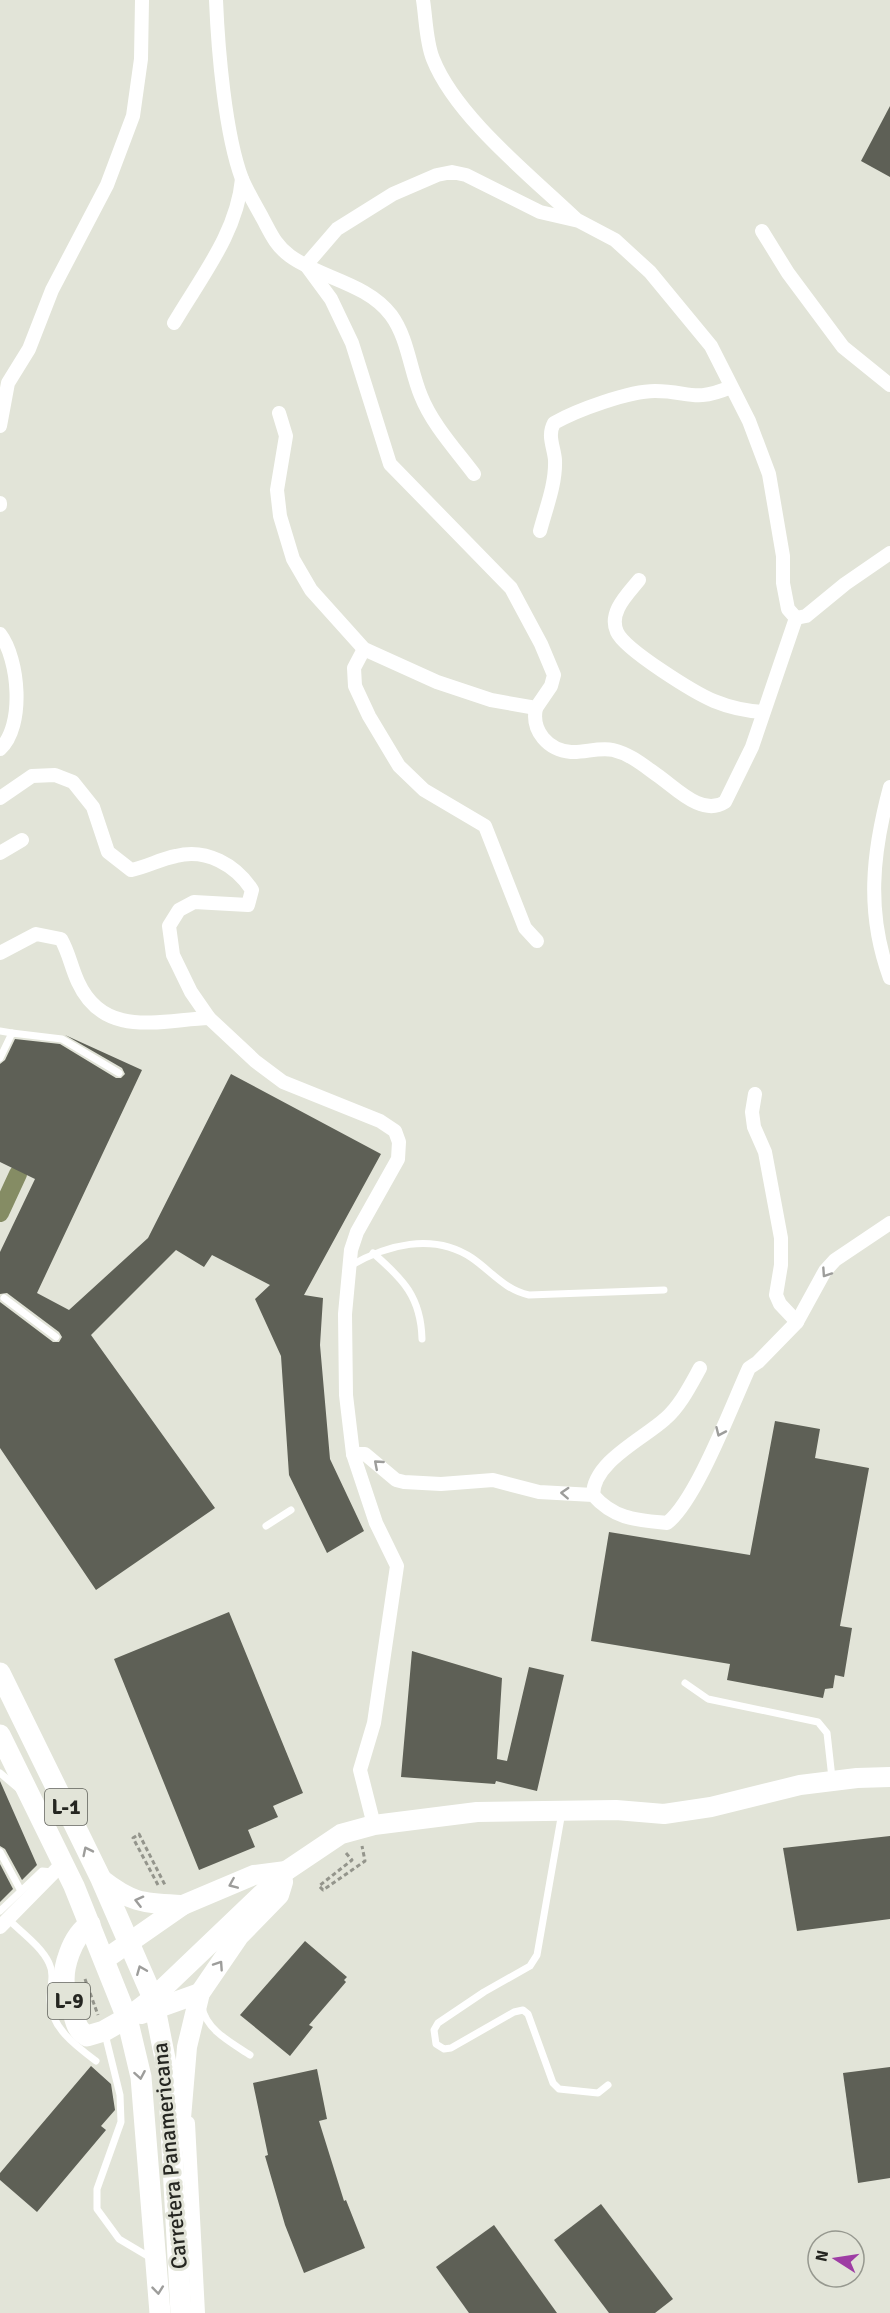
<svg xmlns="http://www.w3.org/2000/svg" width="890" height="2313" font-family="Signika,sans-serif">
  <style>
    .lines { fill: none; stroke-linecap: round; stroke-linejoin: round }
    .canal { stroke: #858c64; stroke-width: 18 }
    .building { fill: #5e6056 }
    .path { stroke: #94958c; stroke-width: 3; stroke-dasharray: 4.5 3; stroke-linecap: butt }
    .lane { stroke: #fff; stroke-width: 7 }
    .street { stroke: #fff; stroke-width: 14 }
    .secondary { stroke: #fff; stroke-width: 20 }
    .primary { stroke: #fff; stroke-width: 21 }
    .oneway { stroke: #9d9d9b }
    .labels { text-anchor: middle; stroke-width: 6; stroke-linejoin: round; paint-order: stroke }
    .shield { fill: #e2e4d8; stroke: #5e5f58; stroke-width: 1.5 }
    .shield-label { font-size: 21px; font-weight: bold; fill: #252621 }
    .street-label { font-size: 22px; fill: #252621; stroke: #e2e4d8 }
  </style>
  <rect width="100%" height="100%" fill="#e2e4d8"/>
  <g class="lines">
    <!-- canal -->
    <polyline class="canal" points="0,1213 18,1174"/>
  </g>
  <!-- building -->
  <g class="building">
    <polygon points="890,106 890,177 861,161"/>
    <polygon points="65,1035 142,1070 37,1293 69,1310 148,1238 231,1074 381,1154 304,1295 323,1298 320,1345 330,1459 364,1531 327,1553 289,1475 281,1356 255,1299 270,1285 212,1255 204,1267 176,1250 91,1335 215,1508 96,1590 0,1448 0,1302 53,1342 59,1342 62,1337 59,1332 7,1293 0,1294 0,1252 35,1179 0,1162 0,1064 5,1060 15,1039 60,1044 116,1078 121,1078 125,1074 122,1068"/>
    <polygon points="775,1421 820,1429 815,1458 869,1468 840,1626 852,1628 844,1677 835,1675 833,1688 825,1689 823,1698 727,1680 730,1664 591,1641 609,1532 750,1555"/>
    <polygon points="229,1612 303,1793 273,1806 278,1817 248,1830 255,1847 199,1870 114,1659"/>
    <polygon points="412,1651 502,1678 497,1759 507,1761 529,1667 564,1675 537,1791 496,1781 495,1784 401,1777"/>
    <polygon points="0,1781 37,1865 22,1880 5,1849 0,1846"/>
    <polygon points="890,1836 890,1919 797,1931 783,1848"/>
    <polygon points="0,1864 13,1889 0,1902"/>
    <polygon points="305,1941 347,1977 344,1980 346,1982 309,2025 313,2027 290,2056 240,2015"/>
    <polygon points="91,2066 111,2084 115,2110 101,2126 106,2130 37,2212 0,2180 0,2173"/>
    <polygon points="890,2067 890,2178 858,2183 843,2073"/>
    <polygon points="317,2069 327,2119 319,2121 344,2201 346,2200 365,2248 304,2273 285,2225 265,2156 268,2155 253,2083"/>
    <polygon points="601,2204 673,2299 655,2313 609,2313 554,2240"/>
    <polygon points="494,2225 557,2313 469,2313 436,2267"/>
  </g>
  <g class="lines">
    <!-- path -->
    <g class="path">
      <polyline points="346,1853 352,1860 319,1886 323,1890 365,1861 362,1846"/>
      <polyline points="158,1885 133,1838 139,1834 166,1887"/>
      <polyline points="85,1979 98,2015"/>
    </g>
    <!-- lane -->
    <g class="lane">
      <polyline points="0,1031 12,1033"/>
      <polyline points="0,1058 12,1033 62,1039 119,1073"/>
      <path d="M373 1253C403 1279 421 1297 422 1339"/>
      <path d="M350 1266C386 1245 433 1232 472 1258 491 1271 505 1290 529 1295L664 1290"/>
      <polyline points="4,1298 56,1337"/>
      <polyline points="266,1526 291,1510"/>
      <polyline points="685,1683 708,1699 818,1722 827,1733 832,1778"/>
      <polyline points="0,1773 19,1789"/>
      <polyline points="562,1812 537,1955 530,1966 484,1992 438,2023 434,2030 436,2044 444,2049 451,2048 514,2012 523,2010 528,2014 553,2083 559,2089 598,2093 608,2085"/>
      <polyline points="0,1852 21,1891"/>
      <polyline points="0,1911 42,1871 53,1872"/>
      <path d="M8 1919C21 1932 41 1946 49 1963 55 1975 50 1987 50 2000 50 2027 76 2046 96 2061"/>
      <path d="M202 2007C206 2030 232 2043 250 2055"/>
      <polyline points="105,2034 120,2095 121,2122 97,2189 97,2209 119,2239 151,2258"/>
    </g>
    <!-- street -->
    <g class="street">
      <path d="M216 0C218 49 225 134 242 179 248 193 256 206 263 219 271 234 276 246 290 256 320 278 367 283 391 315 408 338 410 370 421 396 432 424 456 450 474 474"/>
      <path d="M423 0C426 19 426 42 433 59 456 117 531 176 577 220"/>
      <polyline points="762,231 788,273 843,347 890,385"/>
      <path d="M174 323C201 277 237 233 242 179"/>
      <polyline points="279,413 286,436 277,490 280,516 293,559 311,590 364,649 437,682 491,700 536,708 551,686 554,675 541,644 511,588 390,464 352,343 331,299 306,265 337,229 393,194 437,175 452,172 466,175 540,212 579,221 615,240 650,272 711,346 749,421 769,474 783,556 783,583 788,609 796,618"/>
      <polyline points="0,426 8,383 29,349 52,290 107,185 133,116 141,59 142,0"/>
      <polyline points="0,503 0,505"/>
      <path d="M540 531C546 508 556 484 555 460 554 447 547 436 554 423 577 410 629 391 655 391 690 391 693 403 731 387"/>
      <path d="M639 580C628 594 608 612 617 632 625 650 695 693 714 701 731 708 746 711 763 712"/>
      <polyline points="796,618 806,616 845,584 890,553"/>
      <path d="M0 634C19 659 25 726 0 749"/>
      <polyline points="364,649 354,668 355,686 369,716 399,766 424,790 485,826 525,928 537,941"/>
      <path d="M536 708C531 731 548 750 571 752 584 753 599 747 613 750 630 754 643 765 657 775 676 788 702 817 725 802L752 747 796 618"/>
      <path d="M890 787C872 854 866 913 890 978"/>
      <path d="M0 798 32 776 55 775 73 782 93 807 108 852 131 870C147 867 160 859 176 856 206 848 236 865 252 890L248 905 194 902 179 910 169 926 173 955 191 992 209 1018 255 1061 283 1082 380 1121 395 1131 399 1142 398 1159 357 1232 351 1250 345 1314 346 1395 353 1454 376 1523 397 1566 374 1723 360 1770 374 1825"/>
      <polyline points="0,853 22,840"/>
      <path d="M0 953 36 934 61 939C69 953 71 967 78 982 104 1039 160 1020 209 1018"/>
      <polyline points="755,1094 752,1112 754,1127 765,1152 781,1238 781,1265 776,1295 780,1304 797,1322"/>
      <path d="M353 1454H365L396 1480 404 1482 441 1484 493 1480 539 1492 593 1495C614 1519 636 1520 667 1523 696 1501 732 1405 749 1368L758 1362 797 1322 825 1271 835 1260 890 1223"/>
      <path d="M593 1495C593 1462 643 1439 665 1419 680 1406 690 1386 700 1368"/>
      <polyline points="0,1927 62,1864"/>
      <polyline points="188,2123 198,2313"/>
    </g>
    <!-- secondary -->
    <g class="secondary">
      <path d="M101 1879C133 1904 143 1903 183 1905"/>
      <polyline points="104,1960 183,1905 254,1875 286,1871"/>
      <polyline points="141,2014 200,1993"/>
      <polyline points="127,2018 153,1998 286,1871 341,1834 374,1825 477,1812 616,1810 664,1814 711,1807 800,1785 857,1778 890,1777"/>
      <polyline points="179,2142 187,2047 200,1993 239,1936 279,1895 283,1882"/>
    </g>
    <!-- primary -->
    <g class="primary">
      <polyline points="0,1673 101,1879 153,1998 168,2074 181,2313"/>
      <polyline points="0,1735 74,1886 127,2018 141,2077 160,2313"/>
      <path d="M90 1924C72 1936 61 1969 65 1989 67 1997 71 2005 73 2012 76 2023 77 2030 87 2036L104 2031 127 2018"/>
    </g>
  </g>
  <!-- one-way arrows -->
  <defs><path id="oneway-chevron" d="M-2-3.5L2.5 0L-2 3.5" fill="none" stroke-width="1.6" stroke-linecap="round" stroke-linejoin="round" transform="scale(1.5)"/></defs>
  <g class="oneway">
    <use href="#oneway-chevron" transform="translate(826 1273) rotate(124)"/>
    <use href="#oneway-chevron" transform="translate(720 1432) rotate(114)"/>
    <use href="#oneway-chevron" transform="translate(378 1464) rotate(-139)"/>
    <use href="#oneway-chevron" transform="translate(565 1493) rotate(-177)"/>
    <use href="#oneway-chevron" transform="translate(87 1851) rotate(-116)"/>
    <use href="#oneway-chevron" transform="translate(233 1884) rotate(157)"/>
    <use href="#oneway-chevron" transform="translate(139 1901) rotate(-166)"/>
    <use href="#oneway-chevron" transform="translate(219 1965) rotate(-56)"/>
    <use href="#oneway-chevron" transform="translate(141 1970) rotate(-112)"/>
    <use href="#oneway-chevron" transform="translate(140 2075) rotate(80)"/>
    <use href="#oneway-chevron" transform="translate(158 2290) rotate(84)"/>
  </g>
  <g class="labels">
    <!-- shield labels -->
    <g class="shield">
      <rect x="45" y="1789" width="42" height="36" rx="4.5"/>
      <rect x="48" y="1983" width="42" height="36" rx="4.5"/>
    </g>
    <g class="shield-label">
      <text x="66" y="1814">L-1</text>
      <text x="69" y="2008">L-9</text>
    </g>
    <!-- street labels -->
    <g class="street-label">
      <text transform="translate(169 2156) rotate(-95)" y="8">Carretera Panamericana</text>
    </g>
  </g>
  <!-- north arrow -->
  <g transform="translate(836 2259) rotate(282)"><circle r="28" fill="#e2e4d8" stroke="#96988f" stroke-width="1.5"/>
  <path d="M0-4.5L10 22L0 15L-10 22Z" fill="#9e3da4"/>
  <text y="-9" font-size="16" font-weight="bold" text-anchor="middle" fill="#252621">N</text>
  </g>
</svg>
